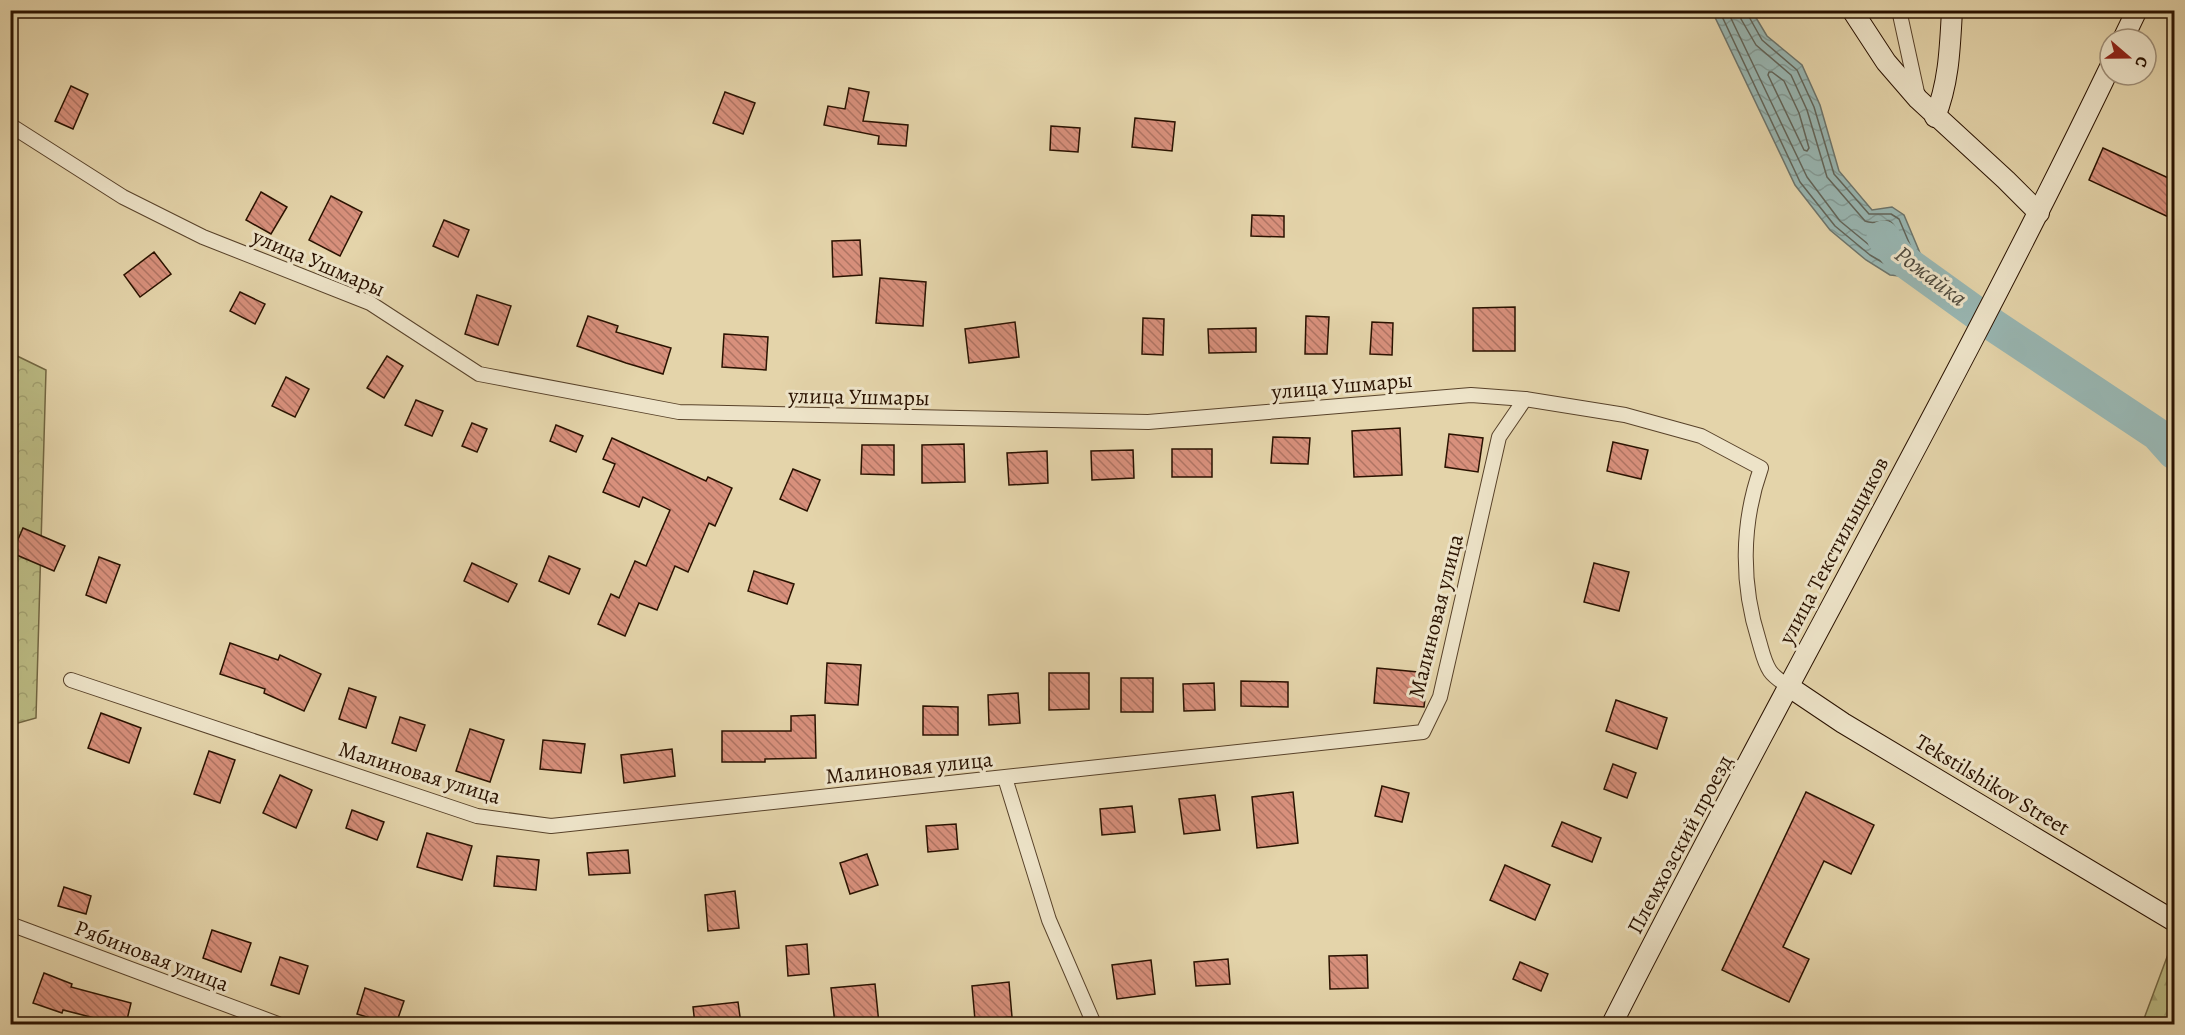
<svg xmlns="http://www.w3.org/2000/svg" width="2185" height="1035" font-family="Alegreya,serif">
  <style>
    .forest { fill: url(#forest-firs); stroke: #726642; stroke-width: 1.5 }
    .park { fill: url(#park-crowns); stroke: #726642; stroke-width: 1.5 }
    .water { fill: url(#water-waves); stroke: #6c746b; stroke-width: 1.5 }
    .lines { fill: none; stroke-linecap: round; stroke-linejoin: round }
    .shore { stroke: #616459; stroke-width: 1.5 }
    .river { stroke: #98b6b2; stroke-width: 33 }
    .building { fill: url(#building-back-hatch); stroke: #2a1200; stroke-width: 1.5 }
    .street-casing { stroke: #58422a; stroke-width: 16 }
    .secondary-casing { stroke: #2a1200; stroke-width: 22 }
    .street { stroke: #ede3c8; stroke-width: 14 }
    .secondary { stroke: #ede3c8; stroke-width: 20 }
    .labels { text-anchor: middle; stroke-width: 6; stroke-linejoin: round; paint-order: stroke }
    .street-label { font-size: 22px; fill: #2a1200; stroke: #ede3c8 }
    .water-label { font-size: 24px; font-style: italic; fill: #504b3e; stroke: #ede3c8 }
  </style>
  <defs>
    <pattern id="forest-firs" width="22" height="20" patternUnits="userSpaceOnUse" patternTransform="scale(1.5)"><rect width="22" height="20" fill="#bbbb84"/><path d="M5 1l3.5 6h-7zM16 11l3.5 6h-7z" fill="#a1a070"/></pattern>
    <pattern id="park-crowns" width="20" height="18" patternUnits="userSpaceOnUse" patternTransform="scale(1.5)"><rect width="20" height="18" fill="#bbbb84"/><path d="M2 6a3 3 0 1 1 6 0M12 15a3 3 0 1 1 6 0" fill="none" stroke="#a1a070"/></pattern>
    <pattern id="water-waves" width="16" height="10" patternUnits="userSpaceOnUse" patternTransform="scale(1.5)"><rect width="16" height="10" fill="#98b6b2"/><path d="M0 5q4-4 8 0t8 0" fill="none" stroke="#839b97"/></pattern>
    <pattern id="building-back-hatch" width="6" height="6" patternUnits="userSpaceOnUse" patternTransform="scale(1.5)"><rect width="6" height="6" fill="#d8907c"/><path d="M-1 5l2 2M0 0l6 6M5-1l2 2" fill="none" stroke="#af7463"/></pattern>
  </defs>
  <rect width="100%" height="100%" fill="#e4d4aa"/>
  <filter id="stains"><feTurbulence type="fractalNoise" baseFrequency=".00333" numOctaves="4"/><feColorMatrix values="0 0 0 0 .2 0 0 0 0 .09 0 0 0 0 .02 0 0 0 .5 -.17"/></filter>
  <radialGradient id="worn" r=".72"><stop offset=".6" stop-color="#630" stop-opacity="0"/><stop offset="1" stop-color="#630" stop-opacity=".3"/></radialGradient>
  <!-- forest -->
  <polygon class="forest" points="2173,941 2174,1024 2142,1024"/>
  <!-- park -->
  <polygon class="park" points="11,353 46,370 36,718 11,725"/>
  <!-- water -->
  <polygon class="water" points="1712,11 1752,11 1767,36 1802,65 1820,105 1839,171 1872,210 1892,207 1904,215 1920,253 1909,277 1890,275 1866,260 1830,230 1795,185"/>
  <g class="lines">
    <!-- shore -->
    <g class="shore">
      <polyline points="1719,10 1800,182 1835,226 1870,255 1892,268 1905,270 1913,252 1899,219 1891,214 1869,214 1834,174 1814,107 1797,70 1762,40 1748,15 1748,10"/>
      <path d="M1727 10 1807 177 1840 221 1874 249 1894 261H1901L1905 252C1903 245 1896 223 1889 221 1880 220 1874 225 1865 221L1827 177 1807 110 1791 75 1756 45 1741 19 1740 10"/>
      <polygon points="1769,72 1772,72 1784,81 1799,113 1809,148 1807,151 1804,150 1768,75"/>
    </g>
    <!-- river -->
    <polyline class="river" points="1883,237 1900,258 1993,325 2157,434 2174,453"/>
  </g>
  <!-- building -->
  <g class="building">
    <polygon points="71,86 88,94 73,129 55,121"/>
    <polygon points="849,88 869,92 863,121 908,125 906,146 878,144 879,136 824,125 828,106 845,109"/>
    <polygon points="725,92 755,103 743,134 713,123"/>
    <polygon points="1135,118 1175,122 1172,151 1132,147"/>
    <polygon points="1051,126 1080,128 1078,152 1050,150"/>
    <polygon points="2103,148 2175,181 2175,220 2089,180"/>
    <polygon points="261,192 287,207 271,234 246,220"/>
    <polygon points="331,196 362,212 340,256 309,240"/>
    <polygon points="1252,215 1284,216 1284,237 1251,236"/>
    <polygon points="444,220 469,230 458,257 433,246"/>
    <polygon points="860,240 862,275 833,277 832,241"/>
    <polygon points="154,252 171,274 140,297 124,275"/>
    <polygon points="880,278 926,282 923,326 876,323"/>
    <polygon points="240,292 265,304 255,324 230,311"/>
    <polygon points="477,295 511,306 498,345 465,334"/>
    <polygon points="1515,307 1515,351 1473,351 1473,308"/>
    <polygon points="588,316 618,326 616,332 671,348 663,374 626,363 577,346"/>
    <polygon points="1306,316 1329,317 1327,354 1305,354"/>
    <polygon points="1143,318 1164,319 1163,355 1142,354"/>
    <polygon points="1015,322 1019,357 969,363 965,329"/>
    <polygon points="1372,322 1393,323 1392,355 1370,354"/>
    <polygon points="1256,328 1256,352 1209,353 1208,329"/>
    <polygon points="724,334 768,337 766,370 722,367"/>
    <polygon points="387,356 403,366 384,398 367,388"/>
    <polygon points="286,377 309,389 295,417 272,406"/>
    <polygon points="416,400 443,411 432,436 405,425"/>
    <polygon points="472,423 487,429 477,452 462,446"/>
    <polygon points="556,425 583,436 576,452 550,441"/>
    <polygon points="1400,428 1402,475 1354,477 1352,431"/>
    <polygon points="1449,434 1483,438 1478,472 1445,467"/>
    <polygon points="1273,437 1310,438 1308,464 1271,463"/>
    <polygon points="612,438 706,481 708,477 732,488 715,526 709,523 688,572 675,566 657,610 639,603 625,636 598,624 611,594 619,598 635,561 646,566 670,510 643,497 639,507 603,492 615,464 603,459"/>
    <polygon points="1613,442 1648,450 1641,479 1607,471"/>
    <polygon points="964,444 965,482 922,483 922,445"/>
    <polygon points="862,445 894,445 894,475 861,474"/>
    <rect x="1172" y="449" width="40" height="28"/>
    <polygon points="1133,450 1134,478 1092,480 1091,451"/>
    <polygon points="1047,451 1048,483 1009,485 1007,453"/>
    <polygon points="793,469 820,480 807,511 780,499"/>
    <polygon points="23,528 65,546 54,571 12,553"/>
    <polygon points="549,556 580,569 569,594 539,581"/>
    <polygon points="99,557 120,565 106,603 86,595"/>
    <polygon points="472,563 517,584 508,602 464,581"/>
    <polygon points="1594,563 1629,572 1619,611 1584,602"/>
    <polygon points="754,571 794,584 787,604 748,591"/>
    <polygon points="230,643 278,660 280,655 321,674 304,711 264,693 265,689 220,674"/>
    <polygon points="827,663 861,665 858,705 825,703"/>
    <polygon points="1377,668 1428,673 1424,707 1374,703"/>
    <polygon points="1049,673 1089,673 1089,709 1049,710"/>
    <rect x="1121" y="678" width="32" height="34"/>
    <polygon points="1241,681 1288,682 1288,707 1241,706"/>
    <polygon points="1214,683 1215,710 1184,711 1183,684"/>
    <polygon points="349,688 376,697 366,728 339,719"/>
    <polygon points="1018,693 1020,723 989,725 988,695"/>
    <polygon points="1616,700 1667,718 1657,749 1606,731"/>
    <polygon points="923,706 958,707 958,735 923,735"/>
    <polygon points="101,713 141,728 129,763 88,748"/>
    <polygon points="815,715 816,758 765,759 765,762 722,762 722,731 791,731 791,716"/>
    <polygon points="400,717 425,725 416,751 392,743"/>
    <polygon points="470,729 504,740 490,782 456,771"/>
    <polygon points="543,740 585,744 581,773 540,769"/>
    <polygon points="672,749 675,776 624,783 621,755"/>
    <polygon points="209,751 235,760 220,803 194,794"/>
    <polygon points="1613,764 1636,773 1627,798 1604,789"/>
    <polygon points="280,775 312,790 296,828 263,813"/>
    <polygon points="1382,786 1409,793 1402,822 1375,816"/>
    <polygon points="1293,792 1298,843 1257,848 1252,797"/>
    <polygon points="1806,792 1874,825 1851,874 1824,861 1783,947 1809,959 1789,1002 1722,970"/>
    <polygon points="1215,795 1220,830 1184,834 1179,799"/>
    <polygon points="1132,806 1135,832 1102,835 1100,809"/>
    <polygon points="352,810 384,822 377,840 346,828"/>
    <polygon points="1562,822 1601,838 1592,862 1552,846"/>
    <polygon points="956,824 958,849 928,852 926,826"/>
    <polygon points="427,833 472,846 462,880 417,867"/>
    <polygon points="628,850 630,873 589,875 587,853"/>
    <polygon points="867,854 878,885 850,894 840,863"/>
    <polygon points="497,856 539,860 536,890 494,886"/>
    <polygon points="1505,865 1550,885 1535,920 1490,900"/>
    <polygon points="64,887 91,896 86,914 58,906"/>
    <polygon points="735,891 739,928 708,931 705,895"/>
    <polygon points="212,930 251,943 241,972 203,958"/>
    <polygon points="807,944 809,974 788,976 786,946"/>
    <polygon points="1367,955 1368,988 1330,989 1329,956"/>
    <polygon points="280,957 308,966 299,994 271,985"/>
    <polygon points="1228,959 1230,984 1196,986 1194,962"/>
    <polygon points="1151,960 1155,994 1117,999 1112,965"/>
    <polygon points="1520,962 1548,974 1541,991 1513,979"/>
    <polygon points="44,973 72,984 71,987 131,1003 126,1024 118,1024 63,1010 62,1013 33,1003"/>
    <polygon points="1009,982 1012,1017 975,1020 972,986"/>
    <polygon points="875,984 879,1024 835,1024 831,988"/>
    <polygon points="365,988 404,1001 396,1024 390,1024 357,1014"/>
    <polygon points="738,1002 741,1024 695,1024 693,1007"/>
  </g>
  <g class="lines">
    <defs>
      <g id="street">
        <polyline points="1899,10 1918,97"/>
        <path d="M10 125 123 197 203 237 370 303 479 374 679 412 1148 422 1471 395 1525 399 1625 415 1701 436 1761 468C1741 524 1741 585 1759 641 1762 651 1764 662 1770 671 1774 677 1782 682 1788 686"/>
        <polyline points="71,680 477,816 551,826 1423,732 1440,697 1499,437 1525,399"/>
        <polyline points="1005,778 1049,920 1094,1024"/>
        <polyline points="10,924 278,1024"/>
      </g>
      <g id="secondary">
        <polyline points="1852,10 1886,62 1918,99 2006,180 2039,213"/>
        <polyline points="2123,39 2137,10"/>
        <path d="M1935 117C1949 83 1950 47 1952 10"/>
        <polyline points="1788,686 1843,723 2174,921"/>
        <path d="M1612 1024C1774 703 1954 391 2110 67"/>
      </g>
    </defs>
    <!-- street casing -->
    <use href="#street" class="street-casing"/>
    <!-- secondary casing -->
    <use href="#secondary" class="secondary-casing"/>
    <!-- street -->
    <use href="#street" class="street"/>
    <!-- secondary -->
    <use href="#secondary" class="secondary"/>
  </g>
  <g class="labels">
    <!-- street labels -->
    <g class="street-label">
      <text transform="translate(319 262) rotate(23)" y="8">улица Ушмары</text>
      <text transform="translate(1342 385) rotate(-5)" y="8">улица Ушмары</text>
      <text transform="translate(859 396) rotate(1)" y="8">улица Ушмары</text>
      <text transform="translate(1833 550) rotate(-62)" y="8">улица Текстильщиков</text>
      <text transform="translate(1435 616) rotate(-76)" y="8">Малиновая улица</text>
      <text transform="translate(909 767) rotate(-6)" y="8">Малиновая улица</text>
      <text transform="translate(420 772) rotate(17)" y="8">Малиновая улица</text>
      <text transform="translate(1993 784) rotate(31)" y="8">Tekstilshikov Street</text>
      <text transform="translate(1679 844) rotate(-62)" y="8">Племхозский проезд</text>
      <text transform="translate(152 955) rotate(21)" y="8">Рябиновая улица</text>
    </g>
    <!-- water labels -->
    <g class="water-label">
      <text transform="translate(1931 276) rotate(37)" y="8">Рожайка</text>
    </g>
  </g>
  <!-- margin -->
  <rect width="2185" height="1035" fill="none" stroke="#e4d4aa" stroke-width="36"/>
  <rect x="12" y="12" width="2161" height="1011" fill="none" stroke="#2a1200" stroke-width="3"/>
  <rect x="18" y="18" width="2149" height="999" fill="none" stroke="#2a1200" stroke-width="1.5"/>
  <!-- north arrow -->
  <g transform="translate(2128 57) rotate(110)"><circle r="28" fill="#ede3c8" stroke="#9f8f78" stroke-width="1.5"/>
  <path d="M0-4.5L10 22L0 15L-10 22Z" fill="#8f2418"/>
  <text y="-9" font-size="16" font-weight="bold" text-anchor="middle" fill="#2a1200">С</text>
  </g>
  <rect width="100%" height="100%" filter="url(#stains)"/>
  <rect width="100%" height="100%" fill="url(#worn)"/>
</svg>
